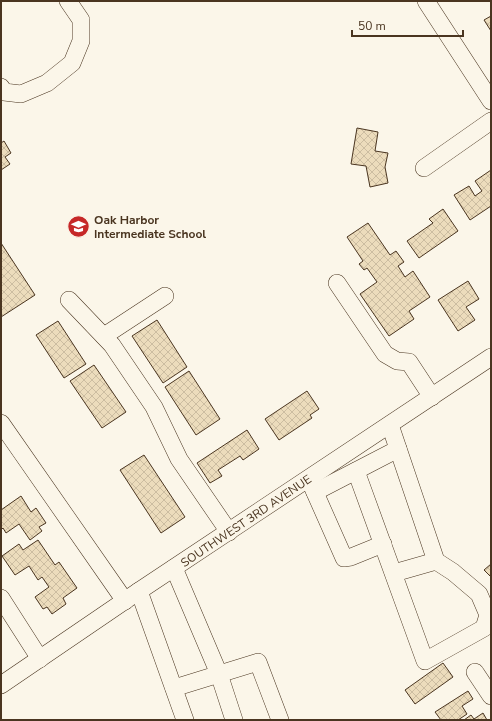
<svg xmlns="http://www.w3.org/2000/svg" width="492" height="721" font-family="'Nunito Sans',sans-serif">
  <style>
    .building { fill: url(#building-cross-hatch); stroke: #4a3520 }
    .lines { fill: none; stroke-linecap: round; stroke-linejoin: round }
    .minor-casing { stroke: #4a3520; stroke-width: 18 }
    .minor { stroke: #fbf6e9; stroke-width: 17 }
    .labels { text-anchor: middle; stroke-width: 3; stroke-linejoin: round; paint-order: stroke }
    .poi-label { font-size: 12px; font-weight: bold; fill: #4a3520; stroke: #fbf6e9; text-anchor: start }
    .street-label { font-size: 12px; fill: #4a3520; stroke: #fbf6e9 }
  </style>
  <defs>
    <pattern id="building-cross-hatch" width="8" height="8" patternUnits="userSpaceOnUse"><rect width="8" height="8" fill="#ecdcbc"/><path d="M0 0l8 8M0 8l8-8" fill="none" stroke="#ccbda1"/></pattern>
  </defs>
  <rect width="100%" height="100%" fill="#fbf6e9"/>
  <!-- building -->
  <g class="building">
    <polygon points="491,16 491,31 484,20"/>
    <polygon points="357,128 378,132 375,151 388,153 385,167 388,183 370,187 366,166 351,164"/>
    <polygon points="4,141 11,153 5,157 10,164 1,170 1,143"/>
    <polygon points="491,170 491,206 470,220 454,195 469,186 475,196 482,191 475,181"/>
    <polygon points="443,209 458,231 419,258 407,241 433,223 429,219"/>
    <polygon points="368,223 390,255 396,251 404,262 398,266 405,277 413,271 430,297 409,311 414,319 389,336 360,294 377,282 367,268 364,270 359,264 363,261 347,237"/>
    <polygon points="1,243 35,295 1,317"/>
    <polygon points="468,281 479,299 466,307 475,320 458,331 438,300"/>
    <polygon points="157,320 187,367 163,383 132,336"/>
    <polygon points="58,321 86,364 64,378 36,335"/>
    <polygon points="94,365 126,412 102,428 70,381"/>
    <polygon points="189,371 220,419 196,435 165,387"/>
    <polygon points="307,391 319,409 310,415 312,418 279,440 265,419"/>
    <polygon points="247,430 259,449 243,460 240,456 218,470 222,476 210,483 197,463"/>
    <polygon points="144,455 185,517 161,533 120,470"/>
    <polygon points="21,496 31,512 36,508 46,523 39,527 42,531 30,540 19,524 6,533 3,528 1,530 1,510"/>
    <polygon points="38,540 55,565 59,562 77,588 63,598 66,604 52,614 47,607 43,609 35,597 49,587 42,577 38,580 29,566 15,575 2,556 19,544 23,550"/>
    <polygon points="491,564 491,577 484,570"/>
    <polygon points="443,663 453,677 415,704 405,690"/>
    <polygon points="468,691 473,699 462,706 467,714 458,720 441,720 435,712"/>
    <polygon points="483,713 487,720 464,720 471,715 474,719"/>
  </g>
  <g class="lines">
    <defs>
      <g id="minor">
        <polyline points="426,1 491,101"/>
        <polyline points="1,87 4,92 21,94 47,83 72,63 81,41 81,20 68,1"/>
        <polyline points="424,168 491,121"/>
        <polyline points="337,283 385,354 397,361 409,362 432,397"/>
        <polyline points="69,300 112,345 154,407 179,459 229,532"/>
        <polyline points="104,336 165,296"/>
        <polyline points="1,423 125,601"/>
        <polyline points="356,471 425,661 484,628 488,615 479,594 453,572 436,561 390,425"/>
        <polyline points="309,479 344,558 351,557 383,544"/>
        <polyline points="315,492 398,449"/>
        <polyline points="174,568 219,674 234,720"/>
        <polyline points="394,573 436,561"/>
        <polyline points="139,591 185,720"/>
        <polyline points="1,598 40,659"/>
        <polyline points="475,672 491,696"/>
        <polyline points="1,685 139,591 491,357"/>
        <polyline points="174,688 258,662 280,720"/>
      </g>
    </defs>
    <!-- minor casing -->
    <use href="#minor" class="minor-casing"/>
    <!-- minor -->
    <use href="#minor" class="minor"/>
  </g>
  <!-- icons -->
  <defs>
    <symbol id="school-disc" viewBox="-11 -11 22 22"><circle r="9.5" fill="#c62828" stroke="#fbf6e9"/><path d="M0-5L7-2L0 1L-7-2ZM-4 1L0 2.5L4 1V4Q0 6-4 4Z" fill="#fff"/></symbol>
  </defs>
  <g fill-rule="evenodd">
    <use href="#school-disc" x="66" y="214" width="25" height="25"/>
  </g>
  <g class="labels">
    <!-- poi labels -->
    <g class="poi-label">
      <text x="94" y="224">Oak Harbor<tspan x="94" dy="14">Intermediate School</tspan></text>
    </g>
    <!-- street labels -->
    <g class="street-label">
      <text transform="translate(246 521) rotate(-34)" y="4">SOUTHWEST 3RD AVENUE</text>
    </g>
  </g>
  <!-- border -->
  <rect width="492" height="721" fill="none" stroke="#4a3520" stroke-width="4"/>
  <!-- scale -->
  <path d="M352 30v6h111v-6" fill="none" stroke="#4a3520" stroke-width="2"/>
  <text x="358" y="30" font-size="12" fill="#4a3520" stroke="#fbf6e9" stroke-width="3" paint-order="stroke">50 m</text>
</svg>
